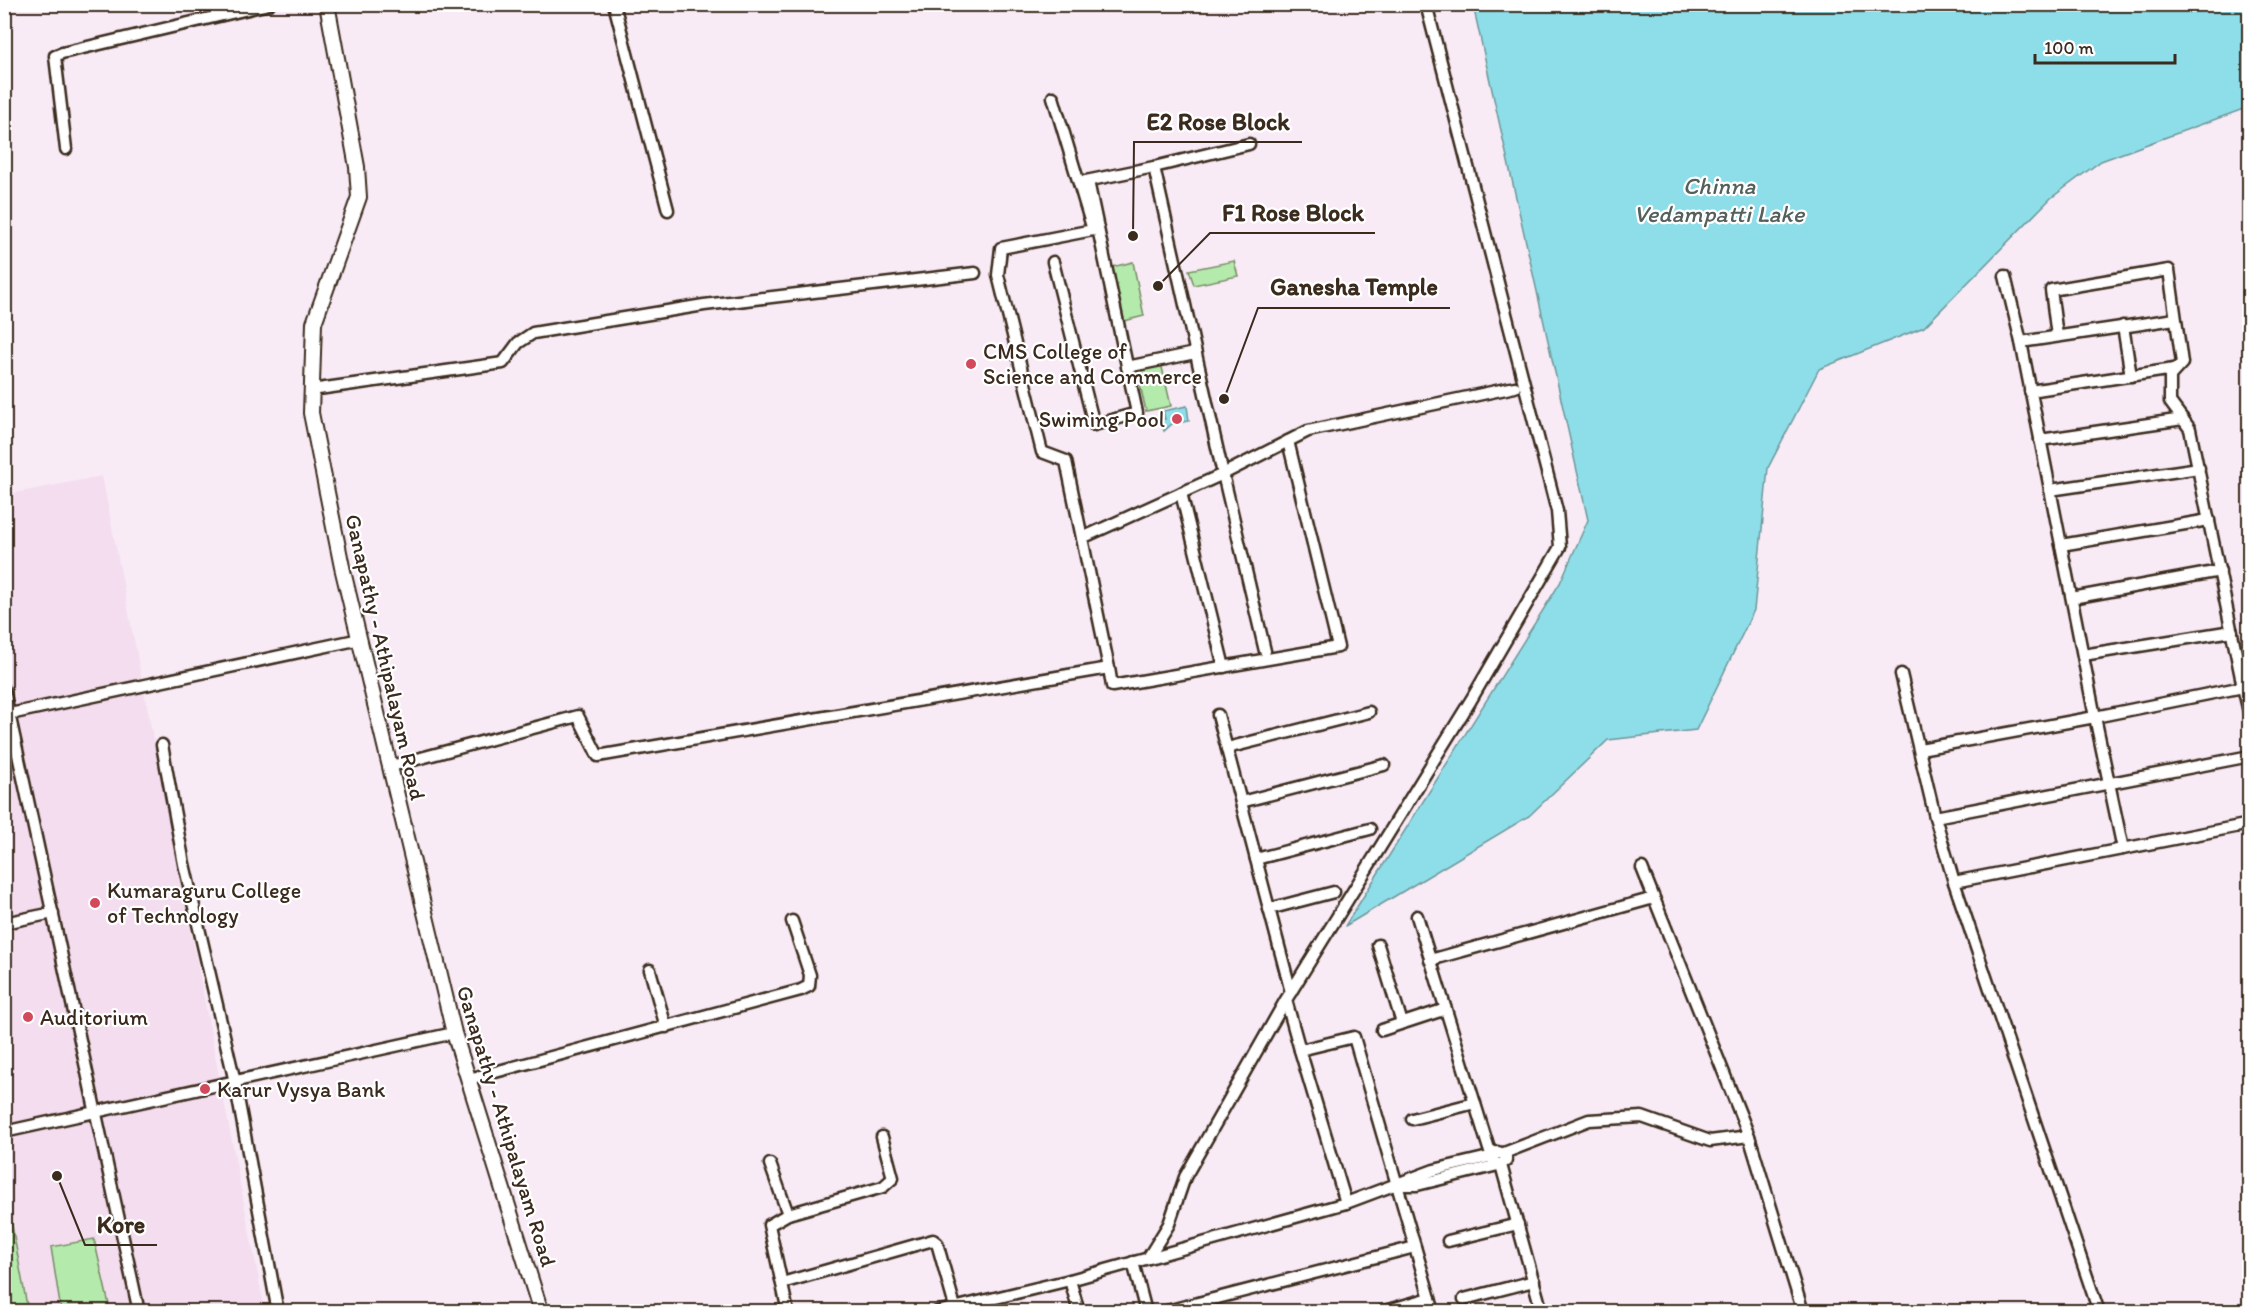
<svg xmlns="http://www.w3.org/2000/svg" width="2254" height="1316" font-family="Itim,sans-serif">
  <style>
    .built { fill: #f3ddef }
    .green { fill: #b4eaac; stroke: #788a65; stroke-width: 1.5 }
    .water { fill: #8edee9; stroke: #6d9698; stroke-width: 1.5 }
    .lines { fill: none; stroke-linecap: round; stroke-linejoin: round }
    .minor-casing { stroke: #3b2a1e; stroke-width: 15 }
    .secondary-casing { stroke: #3b2a1e; stroke-width: 18 }
    .minor { stroke: #fff; stroke-width: 10 }
    .secondary { stroke: #fff; stroke-width: 14 }
    .poi-dot { fill: #d1495b; stroke: #fff; stroke-width: 2 }
    .labels { text-anchor: middle; stroke-width: 4.5; stroke-linejoin: round; paint-order: stroke }
    .poi-label { font-size: 22px; fill: #3b2a1e; stroke: #fff; text-anchor: start }
    .street-label { font-size: 22px; fill: #3b2a1e; stroke: #fff }
    .water-label { font-size: 24px; font-style: italic; fill: #54605b; stroke: #fff }
    .leader { fill: none; stroke: #3b2a1e; stroke-width: 2 }
    .callout-dot { fill: #3b2a1e; stroke: #fff; stroke-width: 2 }
    .callout-label { font-size: 24px; text-anchor: middle; font-weight: bold; fill: #3b2a1e; stroke: #fff; stroke-width: 4.5; stroke-linejoin: round; paint-order: stroke }
  </style>
  <rect width="100%" height="100%" fill="#f8ebf6"/>
  <filter id="ink" filterUnits="userSpaceOnUse"><feTurbulence type="fractalNoise" baseFrequency=".0167" numOctaves="2"/><feDisplacementMap in="SourceGraphic" scale="12" xChannelSelector="R" yChannelSelector="G"/><feConvolveMatrix kernelMatrix="1 2 1 2 8 2 1 2 1" color-interpolation-filters="sRGB"/></filter>
  <g filter="url(#ink)">
    <!-- built -->
    <polygon class="built" points="102,476 265,1311 5,1312 5,495"/>
    <!-- green -->
    <g class="green">
      <polygon points="1234,261 1238,276 1194,285 1189,270"/>
      <polygon points="1133,262 1144,316 1124,321 1112,267"/>
      <polygon points="1161,363 1171,406 1146,411 1136,367"/>
      <polygon points="5,1216 11,1220 28,1311 5,1311"/>
      <polygon points="94,1239 110,1309 61,1311 51,1247"/>
    </g>
    <!-- water -->
    <g class="water">
      <polygon points="1473,5 2249,5 2249,107 2101,161 2051,198 1924,327 1819,369 1768,468 1754,610 1696,730 1608,740 1529,816 1345,926 1560,583 1588,520"/>
      <polygon points="1187,406 1189,421 1172,424 1164,431 1161,418 1165,419 1163,411"/>
    </g>
    <g class="lines">
      <defs>
        <g id="minor">
          <polyline points="614,4 668,210"/>
          <polyline points="1053,97 1093,230 1001,248 998,275 1042,452 1066,461 1082,538"/>
          <polyline points="66,149 55,56 62,53 269,4"/>
          <polyline points="1081,182 1154,167"/>
          <polyline points="1053,262 1094,425 1137,413 1088,181"/>
          <polyline points="2123,326 2131,376"/>
          <polyline points="2057,336 2051,290 2169,270 2182,363 2170,376 2170,402 2190,429 2243,687"/>
          <polyline points="2021,342 2175,319"/>
          <polyline points="1127,367 1195,353"/>
          <polyline points="311,390 503,363 518,343 533,333 704,305 975,273"/>
          <polyline points="2030,391 2174,369"/>
          <polyline points="2040,440 2183,419"/>
          <polyline points="2050,490 2199,468"/>
          <polyline points="1181,493 1224,667"/>
          <polyline points="2061,545 2209,520"/>
          <polyline points="2072,598 2220,571"/>
          <polyline points="1265,651 1223,474 1308,431 1515,387"/>
          <polyline points="2083,655 2232,631"/>
          <polyline points="1109,668 1112,686 1338,647 1288,441"/>
          <polyline points="1901,674 1935,817 1954,882 2099,1312"/>
          <polyline points="4,690 139,1312"/>
          <polyline points="10,714 360,639"/>
          <polyline points="1218,715 1291,992"/>
          <polyline points="162,745 184,864 235,1082 278,1312"/>
          <polyline points="1227,748 1369,712"/>
          <polyline points="1920,749 2095,717 2021,342 2005,276"/>
          <polyline points="391,766 578,716 598,756 1109,668 1082,538 1223,474 1154,167 1249,144"/>
          <polyline points="1241,802 1384,765"/>
          <polyline points="1935,817 2250,756"/>
          <polyline points="2123,849 2095,717 2243,687 2250,716"/>
          <polyline points="1256,859 1370,829"/>
          <polyline points="1642,868 1749,1136 1803,1312"/>
          <polyline points="1954,882 2250,824"/>
          <polyline points="1269,909 1334,892"/>
          <polyline points="1417,916 1489,1149 1495,1153"/>
          <polyline points="4,923 53,913"/>
          <polyline points="1378,945 1402,1023"/>
          <polyline points="1430,960 1654,898"/>
          <polyline points="650,970 666,1027"/>
          <polyline points="1286,1000 1300,1050"/>
          <polyline points="1382,1030 1446,1009"/>
          <polyline points="469,1079 801,990 809,986 810,975 792,921"/>
          <polyline points="1412,1119 1475,1103"/>
          <polyline points="4,1132 454,1033"/>
          <polyline points="1504,1153 1589,1120 1642,1117 1710,1141 1749,1136"/>
          <polyline points="770,1164 788,1214"/>
          <polyline points="1501,1165 1542,1312"/>
          <polyline points="1400,1185 1417,1185 1498,1165"/>
          <polyline points="1346,1203 1434,1170 1493,1156 1498,1152 1506,1155 1506,1161 1498,1165 1494,1162 1493,1156"/>
          <polyline points="1448,1241 1518,1224"/>
          <polyline points="1148,1258 1169,1224 1185,1177 1284,1003 1471,700 1560,547 1557,511 1426,4"/>
          <polyline points="1133,1262 1146,1312"/>
          <polyline points="782,1283 933,1240 937,1243 955,1307"/>
          <polyline points="1464,1299 1534,1281"/>
          <polyline points="788,1312 769,1225 788,1214 883,1187 893,1178 882,1137"/>
          <polyline points="937,1312 1070,1280"/>
          <polyline points="1079,1312 1070,1280 1346,1203 1300,1050 1354,1037 1434,1312"/>
          <polyline points="1163,1312 1415,1247"/>
          <polyline points="1381,1312 1430,1298"/>
        </g>
        <polyline id="secondary" points="327,4 357,167 359,197 314,323 311,413 342,567 454,1033 541,1312"/>
      </defs>
      <!-- minor casing -->
      <use href="#minor" class="minor-casing"/>
      <!-- secondary casing -->
      <use href="#secondary" class="secondary-casing"/>
      <!-- minor -->
      <use href="#minor" class="minor"/>
      <!-- secondary -->
      <use href="#secondary" class="secondary"/>
    </g>
  </g>
  <!-- markers -->
  <g class="poi-dot">
    <circle cx="971" cy="364" r="6"/>
    <circle cx="1177" cy="419" r="6"/>
    <circle cx="95" cy="903" r="6"/>
    <circle cx="28" cy="1017" r="6"/>
    <circle cx="205" cy="1089" r="6"/>
  </g>
  <g class="labels">
    <!-- poi labels -->
    <g class="poi-label">
      <text x="983" y="359">CMS College of<tspan x="983" dy="25">Science and Commerce</tspan></text>
      <text x="1165" y="427" text-anchor="end">Swiming Pool</text>
      <text x="107" y="898">Kumaraguru College<tspan x="107" dy="25">of Technology</tspan></text>
      <text x="40" y="1025">Auditorium</text>
      <text x="217" y="1097">Karur Vysya Bank</text>
    </g>
    <!-- street labels -->
    <g class="street-label">
      <text transform="translate(386 657) rotate(77)" y="8">Ganapathy - Athipalayam Road</text>
      <text transform="translate(507 1126) rotate(73)" y="8">Ganapathy - Athipalayam Road</text>
    </g>
    <!-- water labels -->
    <g class="water-label">
      <text x="1719" y="194">Chinna<tspan x="1719" dy="28">Vedampatti Lake</tspan></text>
    </g>
  </g>
  <!-- callouts -->
  <path class="leader" d="M1133 236L1134 142H1302M1158 286L1210 233H1375M1224 399L1258 308H1450M57 1176L85 1245H157"/>
  <g class="callout-dot">
    <circle cx="1133" cy="236" r="6"/>
    <circle cx="1158" cy="286" r="6"/>
    <circle cx="1224" cy="399" r="6"/>
    <circle cx="57" cy="1176" r="6"/>
  </g>
  <g class="callout-label">
    <text x="1218" y="130">E2 Rose Block</text>
    <text x="1293" y="221">F1 Rose Block</text>
    <text x="1354" y="295">Ganesha Temple</text>
    <text x="121" y="1233">Kore</text>
  </g>
  <!-- margin -->
  <rect width="2254" height="1316" fill="none" stroke="#fff" stroke-width="24"/>
  <rect x="12" y="12" width="2230" height="1292" fill="none" stroke="#3b2a1e" stroke-width="2" filter="url(#ink)"/>
  <!-- scale -->
  <path d="M2035 54v9h140v-9" fill="none" stroke="#3b2a1e" stroke-width="3"/>
  <text x="2044" y="54" font-size="18" fill="#3b2a1e" stroke="#ffffff" stroke-width="4.5" paint-order="stroke">100 m</text>
</svg>
